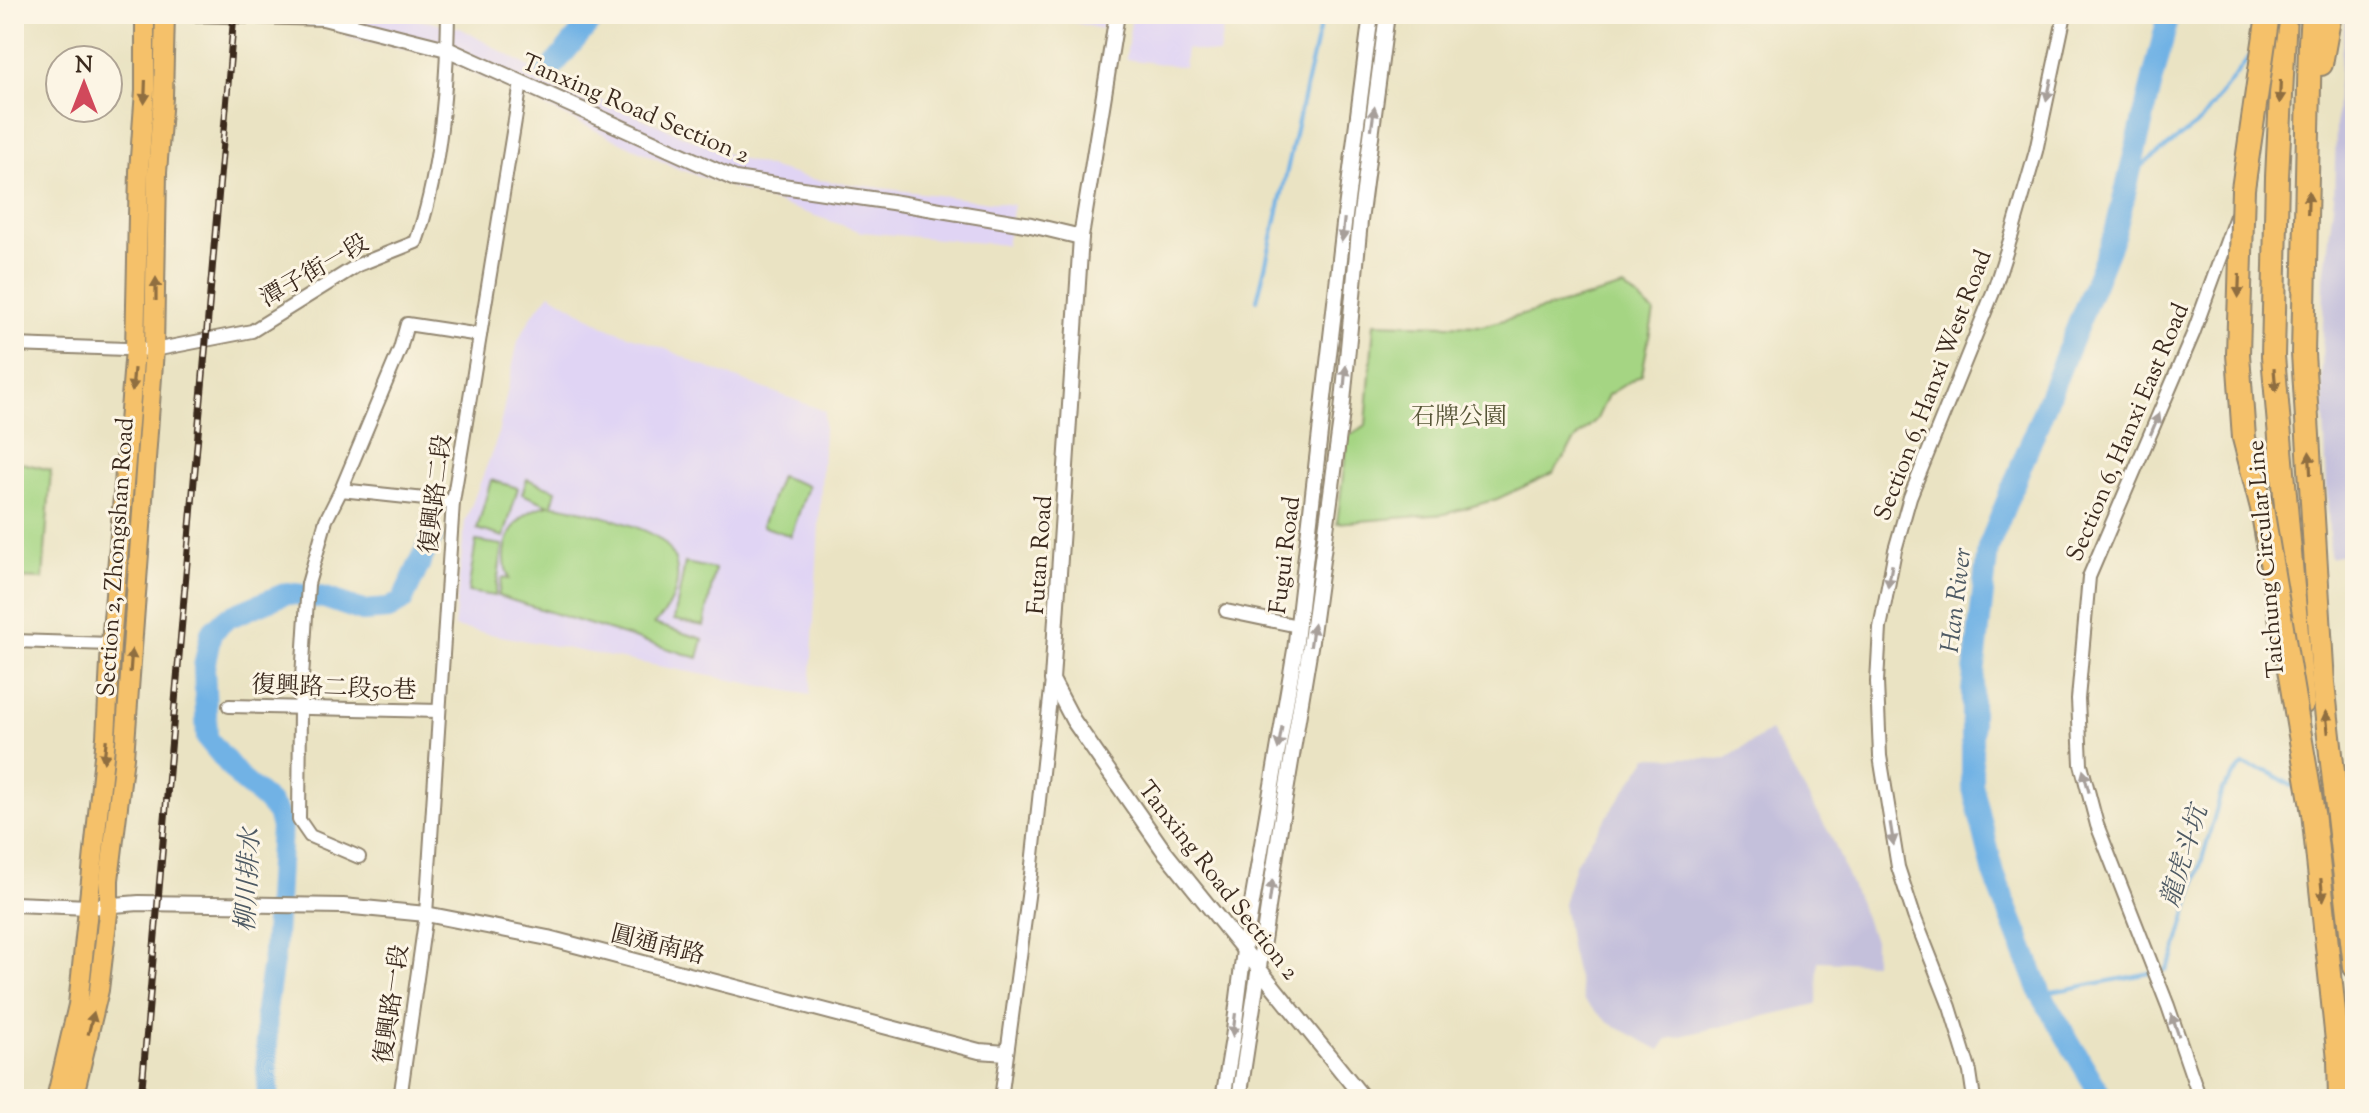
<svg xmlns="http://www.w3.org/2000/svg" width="2369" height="1113" font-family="'Sorts Mill Goudy','Noto Serif TC',serif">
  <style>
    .built { fill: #e0d4f4 }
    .industrial { fill: #c4c0db }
    .green { fill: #a5d583; stroke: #708050; stroke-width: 2 }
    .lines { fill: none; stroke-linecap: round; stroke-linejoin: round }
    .stream { stroke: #71b2e5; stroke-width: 4 }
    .river { stroke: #71b2e5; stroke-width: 22 }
    .minor-casing { stroke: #928670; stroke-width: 16 }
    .tertiary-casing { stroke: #928670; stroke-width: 18 }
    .primary-casing { stroke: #928670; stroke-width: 22 }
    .motorway-casing { stroke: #928670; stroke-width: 26 }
    .minor { stroke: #fff; stroke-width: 12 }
    .tertiary { stroke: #fff; stroke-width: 14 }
    .primary { stroke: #f5c16b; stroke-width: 18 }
    .motorway { stroke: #f5c16b; stroke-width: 22 }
    .rail-casing { stroke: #3b2a1e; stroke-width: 7 }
    .rail { stroke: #fcf5e5; stroke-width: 4; stroke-dasharray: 12; stroke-linecap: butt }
    .motorway-bridge-casing { stroke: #928670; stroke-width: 26; stroke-linecap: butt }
    .motorway-bridge { stroke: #f5c16b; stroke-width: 22 }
    .oneway { fill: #a79f9a }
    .oneway2 { fill: #8f6e41 }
    .labels { text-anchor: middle; stroke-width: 6; stroke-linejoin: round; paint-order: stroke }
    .street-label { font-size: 24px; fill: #3b2a1e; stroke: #fcf5e5 }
    .park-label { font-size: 24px; fill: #565537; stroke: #fcf5e5 }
    .water-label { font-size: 26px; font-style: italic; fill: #4e5a64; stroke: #fcf5e5 }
  </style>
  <rect width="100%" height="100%" fill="#fcf5e5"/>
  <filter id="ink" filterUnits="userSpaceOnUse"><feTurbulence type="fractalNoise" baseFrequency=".0125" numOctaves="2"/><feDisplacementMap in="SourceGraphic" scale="16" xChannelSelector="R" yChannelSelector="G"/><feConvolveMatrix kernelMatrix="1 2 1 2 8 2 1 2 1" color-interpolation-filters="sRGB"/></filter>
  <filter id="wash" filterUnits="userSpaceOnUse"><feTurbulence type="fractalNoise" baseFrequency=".006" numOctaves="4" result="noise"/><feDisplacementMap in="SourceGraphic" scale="32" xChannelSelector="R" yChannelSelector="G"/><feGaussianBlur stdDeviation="1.8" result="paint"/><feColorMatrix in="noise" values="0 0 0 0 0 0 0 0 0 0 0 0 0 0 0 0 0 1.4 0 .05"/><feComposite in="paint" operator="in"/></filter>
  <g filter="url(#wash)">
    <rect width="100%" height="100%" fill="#eae3c3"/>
    <!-- built -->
    <g class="built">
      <polygon points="349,14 390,14 460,28 531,68 641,118 737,158 811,179 1014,205 1006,245 862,232 676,168 435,55 347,37"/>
      <polygon points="1039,14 1104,14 1101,29"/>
      <polygon points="1132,14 1225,14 1219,54 1186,49 1184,67 1126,59"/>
      <polygon points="550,293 604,326 674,352 695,363 825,411 810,695 454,627 465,522 497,439 518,341 531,317"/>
    </g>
    <!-- industrial -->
    <g class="industrial">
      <polygon points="2355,14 2355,552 2330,558 2322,369 2324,279 2334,196 2337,93 2346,15"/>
      <polygon points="1770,731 1831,836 1874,940 1874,963 1818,961 1817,1004 1668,1039 1660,1050 1609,1023 1584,1001 1571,952 1563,903 1576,862 1648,757 1725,759"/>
    </g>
    <!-- green -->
    <g class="green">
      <polygon points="1624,287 1654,312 1642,374 1608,395 1597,419 1577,438 1553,473 1497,499 1445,514 1337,523 1348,436 1366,425 1374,323 1482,326"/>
      <polygon points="14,461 51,470 43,579 14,578"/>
      <polygon points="780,476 808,486 791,536 762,526"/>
      <path d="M527 479 556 490 552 505C571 506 643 526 658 538 689 560 679 603 654 624L703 639 698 658 498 596 502 578 509 579C497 546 513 512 549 505L522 494Z"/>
      <polygon points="491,480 518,488 504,537 477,529"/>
      <polygon points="476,541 503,545 495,596 468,592"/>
      <polygon points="685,563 715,569 704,626 674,620"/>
    </g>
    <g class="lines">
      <!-- stream -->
      <g class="stream">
        <polyline points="2129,175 2200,122 2254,51"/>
        <path d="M1257 300C1281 205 1299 109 1323 14"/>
        <polyline points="2345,793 2355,778"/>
        <polyline points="2041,994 2166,970 2174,957 2222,790 2243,765 2269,772 2300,791"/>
        <polyline points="1711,1094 1716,1099"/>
      </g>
      <!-- river -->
      <g class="river">
        <polyline points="548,72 597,14"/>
        <polyline points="268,1099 266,1009 274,955 281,827 277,813 265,799 241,779 207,738 204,667 211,633 227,618 287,593 325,598 363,611 389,609 402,601 432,537"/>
        <polyline points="2103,1099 2041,994 1994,874 1972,784 1972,692 1988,548 2115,233 2169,14"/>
      </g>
    </g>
  </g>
  <g filter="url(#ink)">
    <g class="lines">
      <defs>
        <g id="minor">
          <path d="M14 345 154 350 252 331 358 265 416 242C440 175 447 86 448 14"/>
          <polyline points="341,490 453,502"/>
          <polyline points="1226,611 1298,626"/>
          <polyline points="14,641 111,644"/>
          <polyline points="229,706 439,711"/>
          <polyline points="359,857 310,836 299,820 300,709 308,584 326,520 341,490 400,349 407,324 480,335"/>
          <polyline points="400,1099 426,914 453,502 521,83"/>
          <polyline points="1001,1099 1031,874 1052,680"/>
          <polyline points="1974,1099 1970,1072 1950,1007 1914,916 1898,867 1880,756 1877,682 1880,628 1895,550 1910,497 1994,290 2012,234 2036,151 2065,14"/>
          <polyline points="2200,1099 2168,1006 2097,825 2081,764 2078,699 2089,577 2193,334 2236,216"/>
        </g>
        <g id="tertiary">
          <polyline points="191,14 323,18 447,49 735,179 892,202 1031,225 1081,237"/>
          <polyline points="1117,14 1081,237 1052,680 1073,720 1164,851 1364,1099"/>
          <polyline points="14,904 89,907 139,903 343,906 426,914 548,938 979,1051 1006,1053"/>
          <polyline points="1223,1099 1233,1038 1244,950 1295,650 1344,224 1371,14"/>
          <polyline points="1239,1099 1280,828 1311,641 1342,412 1360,221 1387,14"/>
        </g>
        <g id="primary">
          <polyline points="56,1099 78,1005 106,737 111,644 135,349 139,171 145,91 145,14"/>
          <polyline points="73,1099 99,990 109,905 109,880 124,757 154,350 157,172 163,97 165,14"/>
        </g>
        <g id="motorway">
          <polyline points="2285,14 2277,177 2273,356 2303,703"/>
          <polyline points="2312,14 2310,42 2303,353 2323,683 2355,967"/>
          <polyline points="2321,64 2330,14"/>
          <polyline points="2311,793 2339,1060 2340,1099"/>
        </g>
      </defs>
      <!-- minor casing -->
      <use href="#minor" class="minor-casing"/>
      <!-- tertiary casing -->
      <use href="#tertiary" class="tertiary-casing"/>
      <!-- primary casing -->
      <use href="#primary" class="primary-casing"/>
      <!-- motorway casing -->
      <use href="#motorway" class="motorway-casing"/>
      <!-- minor -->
      <use href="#minor" class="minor"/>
      <!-- tertiary -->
      <use href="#tertiary" class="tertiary"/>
      <!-- primary -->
      <use href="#primary" class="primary"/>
      <!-- motorway -->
      <use href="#motorway" class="motorway"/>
      <defs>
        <polyline id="rail" points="141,1099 234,14"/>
      </defs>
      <!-- rail casing -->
      <use href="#rail" class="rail-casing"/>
      <!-- rail -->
      <use href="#rail" class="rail"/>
      <defs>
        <polyline id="motorway-bridge" points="2268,14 2243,189 2238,354 2244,438 2262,508 2313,813"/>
      </defs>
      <!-- motorway-bridge casing -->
      <use href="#motorway-bridge" class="motorway-bridge-casing"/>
      <!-- motorway-bridge -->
      <use href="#motorway-bridge" class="motorway-bridge"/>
    </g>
    <!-- one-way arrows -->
    <defs><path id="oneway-solid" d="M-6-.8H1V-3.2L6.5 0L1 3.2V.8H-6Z" transform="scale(2)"/></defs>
    <g class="oneway">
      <use href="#oneway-solid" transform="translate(2049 90) rotate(102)"/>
      <use href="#oneway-solid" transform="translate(1373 118) rotate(-82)"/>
      <use href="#oneway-solid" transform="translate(1343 230) rotate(96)"/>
      <use href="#oneway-solid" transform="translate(1345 377) rotate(-85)"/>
      <use href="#oneway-solid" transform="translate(2155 424) rotate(-67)"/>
      <use href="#oneway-solid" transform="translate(1890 576) rotate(100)"/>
      <use href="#oneway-solid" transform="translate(1312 635) rotate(-82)"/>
      <use href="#oneway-solid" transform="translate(1280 738) rotate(100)"/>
      <use href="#oneway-solid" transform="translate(2086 781) rotate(-105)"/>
      <use href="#oneway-solid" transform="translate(1892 834) rotate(81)"/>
      <use href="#oneway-solid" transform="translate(1271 891) rotate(-82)"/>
      <use href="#oneway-solid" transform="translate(1234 1025) rotate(97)"/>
      <use href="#oneway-solid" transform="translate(2175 1025) rotate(-109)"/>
    </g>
    <g class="oneway2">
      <use href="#oneway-solid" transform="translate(145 92) rotate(92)"/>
      <use href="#oneway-solid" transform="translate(2280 92) rotate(92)"/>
      <use href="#oneway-solid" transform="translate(2308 203) rotate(-88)"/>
      <use href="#oneway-solid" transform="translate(2239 286) rotate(92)"/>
      <use href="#oneway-solid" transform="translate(156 289) rotate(-90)"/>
      <use href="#oneway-solid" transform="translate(133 380) rotate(95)"/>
      <use href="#oneway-solid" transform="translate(2275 380) rotate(85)"/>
      <use href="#oneway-solid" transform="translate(2310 463) rotate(-93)"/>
      <use href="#oneway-solid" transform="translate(131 661) rotate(-86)"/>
      <use href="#oneway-solid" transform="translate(2327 722) rotate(-96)"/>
      <use href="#oneway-solid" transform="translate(105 751) rotate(96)"/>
      <use href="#oneway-solid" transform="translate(2322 890) rotate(84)"/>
      <use href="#oneway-solid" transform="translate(91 1023) rotate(-76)"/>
    </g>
  </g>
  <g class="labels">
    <!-- street labels -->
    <g class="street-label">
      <text transform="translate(636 108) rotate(23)" y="8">Tanxing Road Section 2</text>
      <text transform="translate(314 270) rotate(-30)" y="8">潭子街一段</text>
      <text transform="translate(1932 385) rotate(-69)" y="8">Section 6, Hanxi West Road</text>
      <text transform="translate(2127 432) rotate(-67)" y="8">Section 6, Hanxi East Road</text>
      <text transform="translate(435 494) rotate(-83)" y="8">復興路二段</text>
      <text transform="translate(1039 555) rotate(-86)" y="8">Futan Road</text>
      <text transform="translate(1284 555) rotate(-83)" y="8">Fugui Road</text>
      <text transform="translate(115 557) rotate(-86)" y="8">Section 2, Zhongshan Road</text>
      <text transform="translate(2265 559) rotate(-95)" y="8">Taichung Circular Line</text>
      <text transform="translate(334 687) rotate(2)" y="8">復興路二段50巷</text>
      <text transform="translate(1219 880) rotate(52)" y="8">Tanxing Road Section 2</text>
      <text transform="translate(658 944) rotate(14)" y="8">圓通南路</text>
      <text transform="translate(391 1004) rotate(-82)" y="8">復興路一段</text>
    </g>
    <!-- park labels -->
    <g class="park-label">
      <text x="1459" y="424">石牌公園</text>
    </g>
    <!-- water labels -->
    <g class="water-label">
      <text transform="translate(1955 600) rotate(-83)" y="9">Han River</text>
      <text transform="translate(2183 856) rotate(-73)" y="9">龍虎斗坑</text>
      <text transform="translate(247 880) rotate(-87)" y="9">柳川排水</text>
    </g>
  </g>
  <!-- margin -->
  <rect width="2369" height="1113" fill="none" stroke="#fcf5e5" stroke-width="48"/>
  <!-- north arrow -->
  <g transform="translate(84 84)"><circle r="38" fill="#fcf5e5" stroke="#afa495" stroke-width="2"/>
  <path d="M0-6L14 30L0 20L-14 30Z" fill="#d1495b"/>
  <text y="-12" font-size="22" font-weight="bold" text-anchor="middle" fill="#3b2a1e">N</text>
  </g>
</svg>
